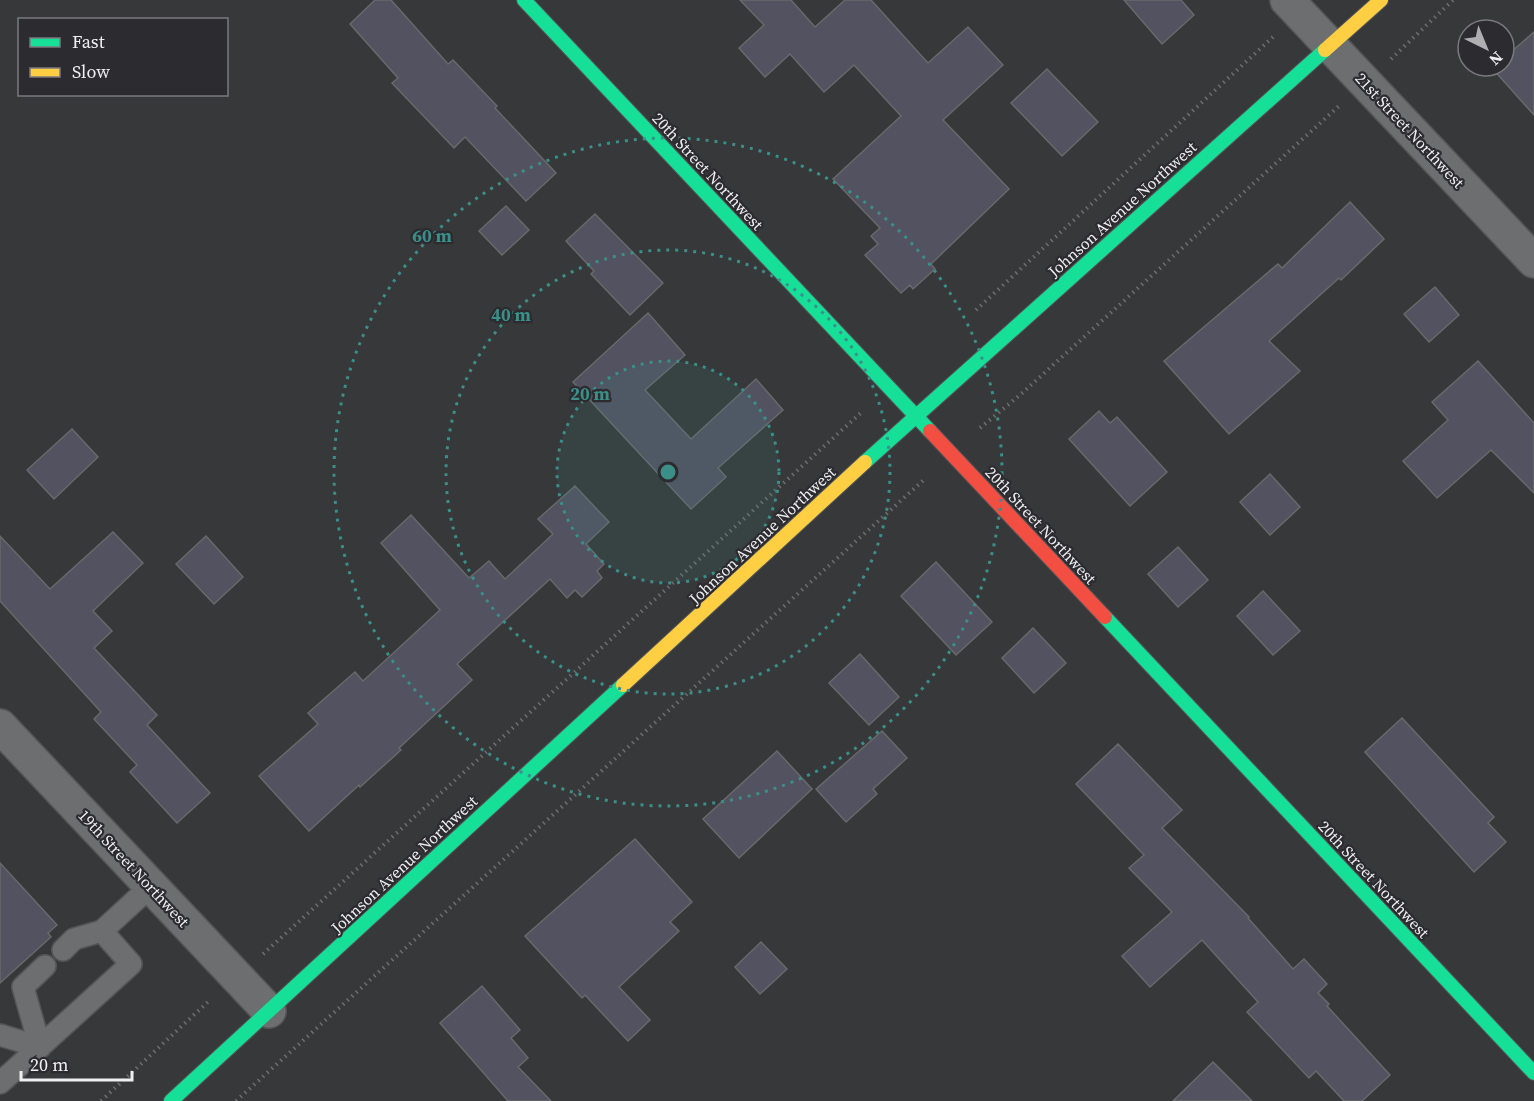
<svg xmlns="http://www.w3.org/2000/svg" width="1534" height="1101" font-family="'Source Serif 4',serif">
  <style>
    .building { fill: #525260; stroke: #68696a; stroke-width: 1.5 }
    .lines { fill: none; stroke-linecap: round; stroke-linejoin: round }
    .lane-casing { stroke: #555558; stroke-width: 24 }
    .street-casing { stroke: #555558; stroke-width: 36 }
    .fast-casing { stroke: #555558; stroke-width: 16 }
    .slow-casing { stroke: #555558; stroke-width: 16 }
    .jam-casing { stroke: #555558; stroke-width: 16 }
    .path { stroke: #6e6e70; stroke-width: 4; stroke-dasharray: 1.5 4.5; stroke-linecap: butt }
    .lane { stroke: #6d6e6f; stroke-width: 21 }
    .street { stroke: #6d6e6f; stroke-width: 33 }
    .fast { stroke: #16e098; stroke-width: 14 }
    .slow { stroke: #ffcf43; stroke-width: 14 }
    .jam { stroke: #f24e42; stroke-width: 14 }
    .ring { fill: none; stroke: #3c8e88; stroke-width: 3; stroke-dasharray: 3 6 }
    .labels { text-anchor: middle; stroke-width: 4.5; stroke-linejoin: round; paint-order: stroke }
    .street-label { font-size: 16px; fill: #efeff2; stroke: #2c2c30 }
    .centre { fill: #3c8e88; stroke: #2c2c30; stroke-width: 3 }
    .ring-label { font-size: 18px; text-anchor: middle; font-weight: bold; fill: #3c8e88; stroke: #2c2c30; stroke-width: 4.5; stroke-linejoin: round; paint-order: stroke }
  </style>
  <rect width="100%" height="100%" fill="#37383a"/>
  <!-- building -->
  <g class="building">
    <polygon points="375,0 391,0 448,64 453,60 497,106 495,108 556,173 526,201 465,137 454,148 392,83 398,78 350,24"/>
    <polygon points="740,0 791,0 815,27 845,0 871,0 928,63 968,27 1003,65 943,120 1009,189 931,264 935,269 913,289 910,285 901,293 865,255 878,244 871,236 880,228 833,179 901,116 854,65 824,92 790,54 765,77 739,48 764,25"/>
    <polygon points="1124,0 1181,0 1194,15 1162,44"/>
    <polygon points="1534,32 1534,115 1492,68 1494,66 1504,66 1504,58"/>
    <polygon points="1047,69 1098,122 1062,156 1011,103"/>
    <polygon points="1350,202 1384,239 1341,280 1339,278 1269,341 1300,371 1229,434 1164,361 1278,264 1282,268"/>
    <polygon points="506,206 529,230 502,255 479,231"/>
    <polygon points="595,214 663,283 630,315 591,274 594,271 566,241"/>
    <polygon points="1435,287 1459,315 1429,342 1404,314"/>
    <polygon points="648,313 685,355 645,390 691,439 756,379 783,410 718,468 726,477 691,509 573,382"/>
    <polygon points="1478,361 1534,423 1534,493 1491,450 1437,498 1403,461 1448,420 1432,402"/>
    <polygon points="1099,411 1110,423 1117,417 1167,472 1130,506 1069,439"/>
    <polygon points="72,429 98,457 54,499 27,470"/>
    <polygon points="1270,474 1300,507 1270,535 1240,502"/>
    <polygon points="575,486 609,522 586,544 604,564 597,571 602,578 582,597 575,590 567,598 550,579 457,664 472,680 399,748 401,750 360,787 359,785 309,831 259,776 318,724 308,713 355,672 363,681 440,610 381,543 411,515 469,578 489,561 505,579 553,534 538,519"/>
    <polygon points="113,532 143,563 93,611 112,631 94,648 157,715 147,725 210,793 177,823 130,772 137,765 94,719 101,712 0,601 0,536 50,589"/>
    <polygon points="206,536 243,577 214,604 176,564"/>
    <polygon points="1178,547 1208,580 1178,607 1148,574"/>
    <polygon points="936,562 992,622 956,655 901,596"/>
    <polygon points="1263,591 1300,631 1273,655 1237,616"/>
    <polygon points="1033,628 1066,663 1034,693 1002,658"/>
    <polygon points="860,654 899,697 869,725 829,683"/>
    <polygon points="1402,718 1494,817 1488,823 1506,842 1474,872 1365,752"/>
    <polygon points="882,731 907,758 873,789 877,794 846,822 816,789"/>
    <polygon points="1118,744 1182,810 1162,828 1249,917 1248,918 1293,969 1304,959 1327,984 1318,993 1329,1004 1327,1006 1390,1075 1362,1101 1344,1101 1316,1071 1309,1078 1247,1012 1258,1002 1202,940 1150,987 1122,956 1172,912 1129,868 1144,855 1076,784"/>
    <polygon points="777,751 812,789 739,858 703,819"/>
    <polygon points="635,839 692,902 670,922 679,931 619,987 650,1020 628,1041 585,995 582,998 525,936"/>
    <polygon points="0,863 57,925 48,933 51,937 0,983"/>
    <polygon points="761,942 787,969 760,994 735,967"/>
    <polygon points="482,986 520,1030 511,1038 528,1058 518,1067 551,1101 508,1101 440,1023"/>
    <polygon points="1213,1062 1252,1101 1173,1101"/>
  </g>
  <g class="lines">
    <defs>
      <g id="lane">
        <polyline points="63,950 74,939 102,931"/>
        <polyline points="0,1035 40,1047"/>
        <polyline points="40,1047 23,987 45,966"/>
        <polyline points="0,1083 131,964 102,931 151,886"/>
      </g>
      <g id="street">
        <polyline points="1287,0 1534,261"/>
        <polyline points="0,726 269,1011"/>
      </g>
      <g id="fast">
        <polyline points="524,0 930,431"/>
        <polyline points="865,462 1325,50"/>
        <polyline points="1105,617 1534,1073"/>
        <polyline points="171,1101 623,685"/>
      </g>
      <g id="slow">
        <polyline points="1325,50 1381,0"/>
        <polyline points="623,685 865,462"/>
      </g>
      <polyline id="jam" points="930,431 1105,617"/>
    </defs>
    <!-- lane casing -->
    <use href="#lane" class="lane-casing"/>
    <!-- street casing -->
    <use href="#street" class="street-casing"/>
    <!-- fast casing -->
    <use href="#fast" class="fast-casing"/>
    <!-- slow casing -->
    <use href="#slow" class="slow-casing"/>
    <!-- jam casing -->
    <use href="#jam" class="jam-casing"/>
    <!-- path -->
    <g class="path">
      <polyline points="1391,59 1453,0"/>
      <polyline points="976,310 1273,37"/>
      <polyline points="980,428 1020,395 1339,106"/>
      <polyline points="263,954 863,411"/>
      <polyline points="101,1101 210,1000"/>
      <polyline points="236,1101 926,478"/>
    </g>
    <!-- lane -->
    <use href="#lane" class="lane"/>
    <!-- street -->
    <use href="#street" class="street"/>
    <!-- fast -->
    <use href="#fast" class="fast"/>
    <!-- slow -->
    <use href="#slow" class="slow"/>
    <!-- jam -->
    <use href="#jam" class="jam"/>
  </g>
  <!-- distance rings -->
  <circle cx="668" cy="472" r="111" fill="#3c8e88" fill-opacity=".12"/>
  <g class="ring">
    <circle cx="668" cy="472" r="111"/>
    <circle cx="668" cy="472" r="222"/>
    <circle cx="668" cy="472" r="334"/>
  </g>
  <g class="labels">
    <!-- street labels -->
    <g class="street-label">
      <text transform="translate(1410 130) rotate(47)" y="6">21st Street Northwest</text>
      <text transform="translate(708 171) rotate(47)" y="6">20th Street Northwest</text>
      <text transform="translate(1122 209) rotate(-42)" y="6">Johnson Avenue Northwest</text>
      <text transform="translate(1041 525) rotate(47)" y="6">20th Street Northwest</text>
      <text transform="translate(762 535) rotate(-43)" y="6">Johnson Avenue Northwest</text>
      <text transform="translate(404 864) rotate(-43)" y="6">Johnson Avenue Northwest</text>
      <text transform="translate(134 868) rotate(47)" y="6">19th Street Northwest</text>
      <text transform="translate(1374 879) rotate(47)" y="6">20th Street Northwest</text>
    </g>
  </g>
  <circle cx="668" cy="472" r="9" class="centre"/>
  <g class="ring-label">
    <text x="432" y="242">60 m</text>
    <text x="511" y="321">40 m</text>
    <text x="590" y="400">20 m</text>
  </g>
  <!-- legend -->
  <rect x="18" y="18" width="210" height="78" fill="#2c2c30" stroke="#7a7a7e" stroke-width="1.5"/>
  <rect x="30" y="38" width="30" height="9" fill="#16e098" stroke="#7a7a7e" stroke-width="1.5"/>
  <text x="72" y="48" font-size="18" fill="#efeff2">Fast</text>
  <rect x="30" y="68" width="30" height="9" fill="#ffcf43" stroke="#7a7a7e" stroke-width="1.5"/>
  <text x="72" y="78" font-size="18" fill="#efeff2">Slow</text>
  <!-- north arrow -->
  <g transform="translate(1486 48) rotate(137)"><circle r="28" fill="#2c2c30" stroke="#7a7a7e" stroke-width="1.5"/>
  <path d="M0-4.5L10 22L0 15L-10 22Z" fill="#afafb2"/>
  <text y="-9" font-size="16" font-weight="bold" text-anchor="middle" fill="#efeff2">N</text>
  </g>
  <!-- scale -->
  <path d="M21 1071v9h111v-9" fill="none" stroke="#efeff2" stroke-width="3"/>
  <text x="30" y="1071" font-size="18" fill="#efeff2" stroke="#2c2c30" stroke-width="4.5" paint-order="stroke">20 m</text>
</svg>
